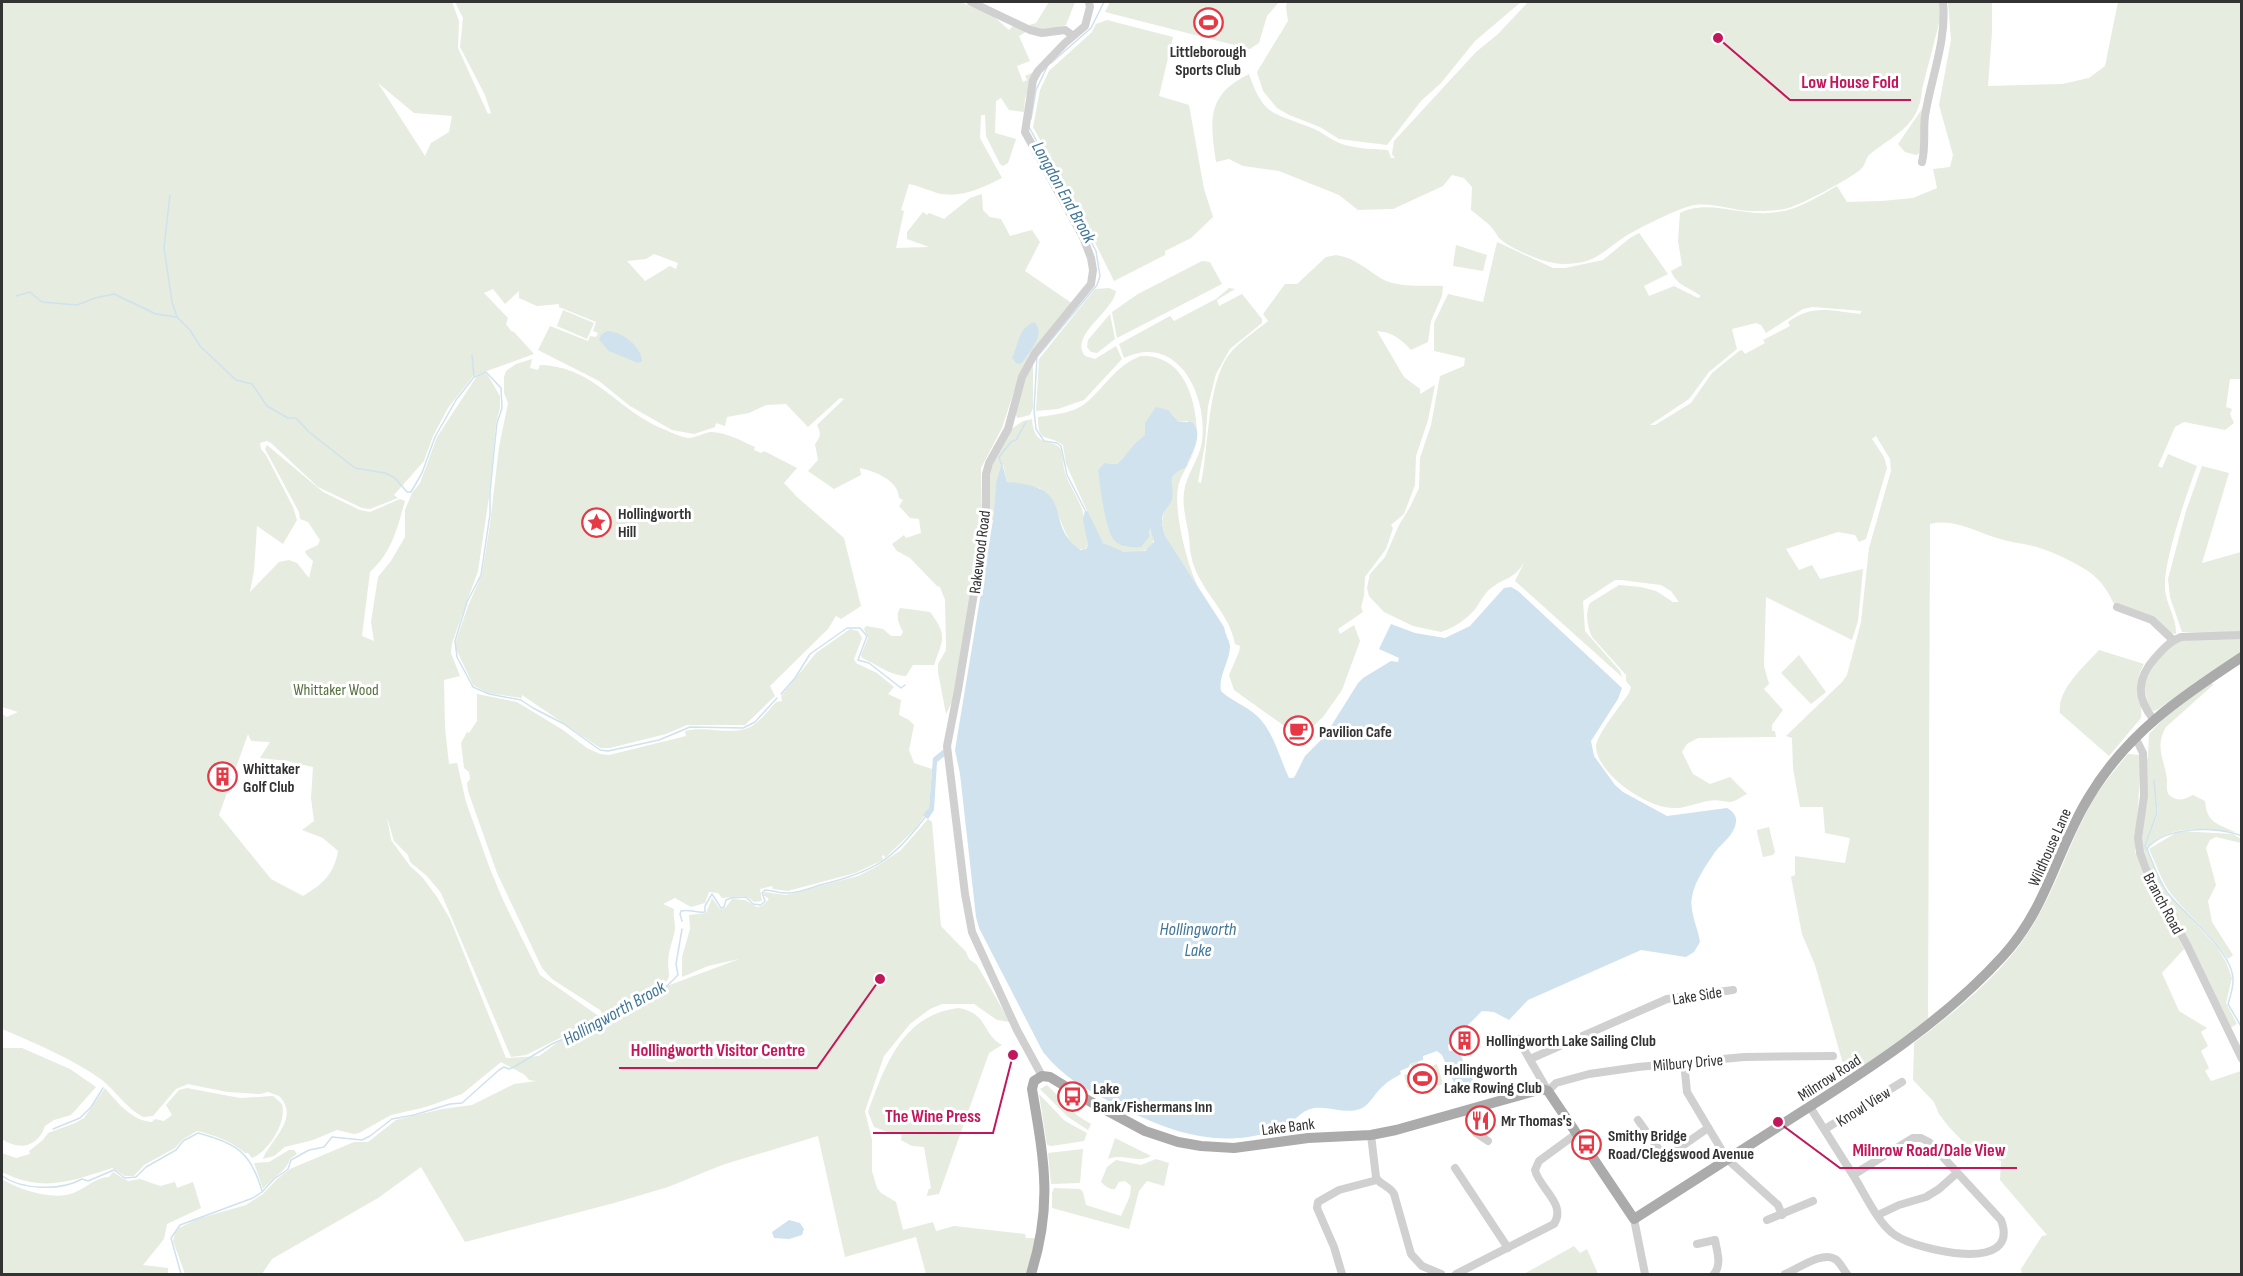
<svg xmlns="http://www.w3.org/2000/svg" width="2243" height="1276" font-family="'Sofia Sans Condensed',sans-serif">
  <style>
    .green { fill: #e6ecdf; fill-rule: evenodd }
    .water { fill: #cfe2ee }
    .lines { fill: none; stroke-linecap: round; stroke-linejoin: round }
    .stream { stroke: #cfe2ee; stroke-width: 1.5 }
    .minor { stroke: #d0d0d0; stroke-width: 8 }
    .major { stroke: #ababab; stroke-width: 10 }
    .labels { text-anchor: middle; stroke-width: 6; stroke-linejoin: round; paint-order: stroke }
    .poi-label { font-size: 16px; font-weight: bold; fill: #333; stroke: #fff; text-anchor: start }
    .street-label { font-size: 16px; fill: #333; stroke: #fff }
    .park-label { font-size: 16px; fill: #56703f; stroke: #fff }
    .water-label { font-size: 18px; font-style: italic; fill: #3f7597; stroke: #fff }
    .leader { fill: none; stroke: #c2185b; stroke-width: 2 }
    .callout-dot { fill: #c2185b; stroke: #fff; stroke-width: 2 }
    .callout-label { font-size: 18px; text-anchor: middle; font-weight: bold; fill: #c2185b; stroke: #fff; stroke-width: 6; stroke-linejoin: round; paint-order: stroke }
  </style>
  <rect width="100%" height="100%" fill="#fff"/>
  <!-- green -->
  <g class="green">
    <path d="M2 2H452L459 21 458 48 488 114 491 113 485 95 460 47 463 18 455 2H960L992 15 1009 30 1013 26 1025 29 1026 32 1019 36 1030 61 1017 66 1023 82 1027 80 1025 76 1034 72 1025 99 1024 112 1009 110 1001 98 996 101 995 133 1016 139 1008 163 1003 166 1000 164 986 136 985 115H981L980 138 1002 178C982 188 960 199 937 193 928 190 919 186 909 184L901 210 904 211 896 248 929 247 907 239V232L923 212 927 215 929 213 944 219 970 198 982 194 983 210 990 217 1001 219 1010 236 1032 230 1040 242 1025 271 1073 304 1029 355 1014 391 1002 428 981 468 982 522 954 698 946 714 938 672V664L946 650V644L945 600 940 587 937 586 910 558 897 551 892 544 904 535 906 538 921 533 919 519 910 518 899 506 903 500 899 498C899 480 874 471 860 468L861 475 834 489 808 471 818 460 815 444C821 437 821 433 817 425L844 399 840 398 808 427 786 404 766 405 749 413 727 417 725 426 716 423 715 427 694 434 672 430 630 406 599 381 538 350 550 326 588 341 590 336 596 337 598 333 593 331 596 322 559 307V304L537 306 519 298V291L505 304 493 289 484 293 508 318 506 324 511 331 514 332 534 354 473 376 448 408 433 436 424 461 394 495 398 498 370 509 362 508 318 487 271 443 267 441 260 443 261 449 266 455 293 507 297 520 283 544 257 526 254 571 250 592 279 562 289 560 297 563 309 578 313 561 306 554 305 551 318 545 320 540 308 522 300 519 299 512 265 449 267 445 323 492 360 510 370 512 400 499 405 501C397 529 392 552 370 572L362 636 374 641 371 622 378 577 391 561 405 537V510L412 493 420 483 437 437 477 376 484 373 487 374 500 396V408L496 423 489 497 478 571 452 643 451 653 460 676 444 680 445 728 449 764 457 763 466 802 490 869 503 900 540 975 600 1017 603 1015 600 1010 552 979 542 968 497 873 468 791 467 783 470 779 469 772 464 768 461 743 467 732 469 733 477 721V694L517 702 563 730 587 748 600 754 609 755 686 736 685 731C705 725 733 737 752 726 761 720 769 710 776 702L782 701 781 696 816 653 850 629 858 631 862 638 854 659 856 663 877 673 894 687 888 694 901 700 899 715 909 720 914 725 909 750 914 763 932 769 929 809 915 829 885 858 884 855 882 856 883 860 855 873 788 891 773 889 772 886 760 889 762 901 754 902 746 896 722 898 718 893 709 892 705 903 691 907 675 898 663 904 674 909C673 915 675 921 675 928 675 935 670 946 669 954 665 979 679 975 651 992L739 959 708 966 682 977V957L690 929 689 915 706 913 712 898 720 909 725 908 732 899 745 900 757 907 762 906 769 899 763 895 764 892 786 895 858 876 874 868 901 850 928 819 932 822 941 926 966 952 969 959 977 965 1010 1022 997 1020 974 1004H942L930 1009 910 1024 884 1056 865 1111 872 1140V1171L877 1188 881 1193 896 1202 903 1230 933 1222 936 1231 954 1226 1025 1234 1026 1238H1036L1026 1274H926L916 1237 845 1257 818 1136 722 1165 668 1187 614 1203 465 1242 421 1167 378 1198 272 1259 262 1274H185L173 1241 175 1232 179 1228 197 1219 246 1205 263 1194 276 1180 290 1169 354 1142H368L396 1120 442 1109 472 1105 514 1084 536 1081 529 1080 525 1075 501 1062 462 1094 426 1107 391 1115 359 1133 354 1134 337 1130 313 1140 285 1147 274 1156 263 1159C270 1140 301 1118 279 1096L268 1092 260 1094 227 1092 188 1084 176 1089 153 1116 143 1117C126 1108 116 1091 102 1080 73 1059 35 1043 2 1029V714L7 717 18 712 2 707ZM378 83 414 113 452 116 449 132 431 143 425 156ZM654 254 678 263 676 269 670 266 645 281 627 261 646 259ZM248 734 251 741 270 742 260 758 287 761 313 767 311 798 314 821 302 830 323 838 338 851C334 874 323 884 303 896L271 879 219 815ZM387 817 394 841 408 855 410 862 427 876 441 893 511 1057 526 1055 572 1032 539 1056 506 1058 450 919 437 897 422 877 410 866 391 840Z"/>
    <polygon points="1049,2 1075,2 1066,25 1047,30 1025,26 1036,23"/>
    <polygon points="1110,2 1279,2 1267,16 1259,43 1250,49 1105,12"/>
    <polygon points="1287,2 1521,2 1475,41 1441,83 1421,101 1387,145 1339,139 1320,127 1289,115 1277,108 1263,91 1257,72 1288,21 1286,7"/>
    <path d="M1528 2H1940L1942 12 1922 89C1920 126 1894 135 1870 154 1865 158 1866 165 1861 169 1852 178 1797 207 1785 209 1771 211 1754 212 1739 210 1723 207 1706 202 1690 206 1675 210 1632 231 1620 240 1599 255 1592 264 1563 264 1546 264 1513 250 1500 239 1497 236 1495 231 1492 228 1486 221 1478 216 1471 210L1472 187 1464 178 1452 175 1443 186 1393 209 1358 210 1339 195 1279 171 1243 166 1229 159 1216 162C1210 121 1206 95 1249 74 1264 118 1274 112 1312 128 1324 133 1333 142 1345 145 1359 149 1374 149 1388 150L1391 158H1395L1392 154 1394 141 1476 52 1498 34Z"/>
    <path d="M1948 2H1992V32L1988 86 2062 84 2089 78 2105 66 2118 2H2241V379H2230L2226 407 2232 409 2230 414 2234 423 2225 430 2184 422 2175 427 2158 466 2162 468 2168 454 2197 466C2187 493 2163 562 2165 589 2166 604 2177 619 2176 634L2165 632 2121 606 2114 604C2109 593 2102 582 2092 574 2079 564 2050 550 2033 546 2021 543 2008 542 1997 538 1974 531 1953 518 1930 524L1928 1019 1885 1053 1847 1078 1815 965 1802 934 1791 877 1795 875V856L1845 863 1850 838 1825 833 1823 807H1800L1793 768 1792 738 1786 736 1842 682 1847 675 1861 622 1869 548 1891 471 1890 459 1876 436 1872 439 1884 457 1887 468 1866 539 1859 542 1855 535 1838 532 1786 549 1799 570 1812 565 1820 579 1863 569 1858 621 1852 640 1766 597 1764 666 1769 684 1764 689 1783 710 1772 725V731H1775L1776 737 1698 738 1687 744 1682 752 1693 774 1710 784 1730 777 1747 794C1742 796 1735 802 1730 802 1722 801 1716 799 1708 801 1696 803 1684 809 1672 808 1646 807 1599 775 1596 748 1595 736 1622 704 1629 693L1631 687 1626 681V675L1592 637C1587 626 1585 613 1590 603L1619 585 1641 587 1656 591 1673 602H1679L1671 591 1661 585 1621 580H1615L1583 601 1585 631 1620 671 1622 677 1515 581 1525 561C1513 581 1506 576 1490 589 1484 594 1480 602 1476 608 1467 619 1454 628 1441 632L1413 626 1384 612 1369 596 1367 588 1370 574 1385 557 1399 525 1410 507 1419 488 1420 458 1431 425 1440 376 1464 366 1465 358 1434 351V323L1448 294 1483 302 1497 242 1553 268H1565L1603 260 1630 238 1639 233 1668 274 1644 286 1649 296 1674 286 1698 298 1701 296C1689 287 1677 286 1671 271L1682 265 1678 241 1680 213C1707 199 1739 215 1768 213 1795 212 1814 199 1837 186L1847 202 1882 201 1913 198 1937 188 1933 169 1950 167 1953 155 1939 105 1951 40ZM1813 307 1862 311 1860 314C1831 311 1813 304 1788 322L1790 326 1763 340 1765 343 1745 354 1742 350 1739 351 1712 373 1691 403 1655 425H1650L1689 399 1709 372 1737 349 1732 329 1756 323 1761 325 1766 333 1803 309Z"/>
    <polygon points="1107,20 1173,37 1159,96 1189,105 1204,189 1213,217 1191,238 1165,251 1165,255 1114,281 1080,212 1033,127 1040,90 1049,71 1092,32 1096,24"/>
    <polygon points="1922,109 1921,152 1916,155 1905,152 1898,144"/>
    <polygon points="1456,245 1487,255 1483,271 1453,266"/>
    <path d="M1336 255C1355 258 1366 269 1382 279 1399 288 1424 285 1443 286L1442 296 1431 321 1428 342 1411 350C1401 339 1392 332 1377 331L1404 377 1420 389V394L1435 385 1428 420 1416 456 1415 485 1404 514 1391 525 1393 528 1386 549 1365 577 1364 596 1361 607 1363 612 1338 629 1340 634 1354 625 1360 641 1342 690 1323 717 1306 733 1299 724 1290 730 1234 690 1229 675 1239 652 1240 646 1235 644C1229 610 1197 589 1191 555 1189 549 1190 543 1189 537 1187 522 1182 508 1184 492 1186 474 1200 459 1202 441 1208 396 1178 332 1124 358L1119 344 1170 316 1174 321 1216 299 1229 288 1235 289 1217 300 1219 306 1242 294 1262 319V323L1230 349 1216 374 1208 406 1205 444 1198 482 1201 483C1209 447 1207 378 1232 351 1242 340 1256 331 1268 321L1263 314 1285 284H1297L1326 257Z"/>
    <polygon points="1202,261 1210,262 1222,284 1117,338 1112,312 1138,294"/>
    <path d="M1109 288 1116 291C1113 312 1069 335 1085 356L1095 359 1116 346 1122 359 1084 400 1058 409 1036 411 1039 359 1095 289Z"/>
    <polygon points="563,310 594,323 587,339 557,326"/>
    <polygon points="1110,314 1115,339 1097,353 1091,352 1087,347 1088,340"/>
    <path d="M1141 356C1183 354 1196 398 1197 432L1195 426 1187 421 1179 422 1172 414 1145 426V435C1133 443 1128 455 1117 464L1104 463 1098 470 1108 527 1115 541 1127 547 1150 533 1149 526 1153 533V545C1139 558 1114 553 1100 540L1066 464 1063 445C1046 433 1038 445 1038 417 1053 415 1075 413 1087 402 1106 386 1116 365 1141 356Z"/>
    <path d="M532 359 530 368 538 370 540 365C595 366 619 413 666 430 672 433 681 437 688 438 696 438 703 433 711 432 725 432 742 441 755 447L754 450 761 453 764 451 797 468 784 483 797 497 844 538 861 606 841 619 836 616 828 629 770 686 775 696 745 725H687L666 734 610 748H600L522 695V698L488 693 473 685 456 649V641L468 606 482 574 490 524 499 447 508 403 504 393V377L506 371 516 364Z"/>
    <polygon points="1033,360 1033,408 1030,415 1018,418 1015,415 1024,382"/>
    <path d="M1032 419C1034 451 1056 437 1061 450 1063 457 1063 466 1065 473 1070 487 1079 499 1083 512 1085 522 1086 535 1088 545L1084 550C1066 546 1065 526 1056 512 1051 504 1045 496 1040 488L1007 482 1003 464 996 484 993 520 988 518 989 471 1010 430 1023 421Z"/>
    <path d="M1195 449C1191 461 1183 471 1179 483 1172 506 1187 567 1199 588L1172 548 1165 536 1162 522 1164 511 1170 504 1172 479 1175 473 1188 463Z"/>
    <polygon points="2202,466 2229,473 2202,563 2241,552 2241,634 2182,632 2170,597 2168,579 2186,511"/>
    <path d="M900 608 930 612C948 636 943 639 934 665H913L906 676C891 676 876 664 862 658L861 655 868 638 864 629 866 626 883 629 891 636H901L903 632C899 624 895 617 900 608Z"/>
    <polygon points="2241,637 2241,653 2157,710 2154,711 2149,709 2144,684 2147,671 2163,652 2179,641"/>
    <path d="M2099 650 2144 664C2131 685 2144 697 2141 718L2109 756 2060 713C2057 689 2084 667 2099 650Z"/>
    <polygon points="1799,655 1826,692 1811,704 1781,673"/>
    <path d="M2212 683 2213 685 2166 727C2154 747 2165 760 2167 780 2167 786 2166 790 2169 795 2178 802 2183 800 2193 795L2205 801C2207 823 2216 823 2235 832 2206 829 2169 823 2147 848L2146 845 2158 813 2154 779 2157 813 2145 846 2164 889 2217 947 2226 962 2232 978 2226 1003 2237 1024 2228 1029 2166 904 2140 845 2145 759 2148 758 2149 734 2170 712Z"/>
    <path d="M2128 754 2140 755 2141 760 2135 852 2184 949 2162 973 2179 1011 2207 1028 2201 1032 2208 1046 2201 1051 2209 1068 2205 1071 2211 1081 2241 1071V1274H2022L2021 1269 2042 1236 2047 1235 2000 1180 2001 1161 1970 1149 1949 1127 1939 1114 1934 1102 1913 1080 1914 1043C1957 1010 2005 972 2033 925 2055 889 2067 850 2086 813 2097 791 2112 773 2128 754Z"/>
    <polygon points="1769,827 1775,852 1773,855 1763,857 1757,832 1757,830"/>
    <path d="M2179 831 2233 834 2241 839V843L2216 837 2210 840 2206 848 2216 885 2208 901 2212 922 2233 955 2228 959C2212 935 2190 917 2172 895 2162 882 2156 864 2149 849Z"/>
    <path d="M959 1008C989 1014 981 1033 1002 1045L989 1053 939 1194 927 1196 928 1190 931 1188 924 1147 912 1146 901 1140 902 1132 890 1133 874 1127 868 1112C885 1065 903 1014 959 1008Z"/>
    <path d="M2 1048H22L70 1069 96 1087 71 1115 54 1120 45 1126C38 1147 19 1151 2 1139Z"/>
    <polygon points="1418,1062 1420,1070 1437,1064 1443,1084 1430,1088 1428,1082 1408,1088 1404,1075 1413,1073 1411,1064"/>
    <polygon points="1047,1085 1078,1116 1091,1124 1088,1130 1068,1117 1040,1089"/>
    <path d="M105 1088C117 1102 132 1121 152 1122L155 1119 164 1121 172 1115 166 1105 179 1090 187 1088 240 1098 273 1096 282 1104C287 1122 269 1151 252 1158L248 1153H245C231 1141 214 1135 197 1131L182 1140 175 1148 144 1165 134 1176H125L112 1168C72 1181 43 1193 2 1172V1153L16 1158 30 1154 29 1151 43 1140 48 1133 75 1123 84 1118Z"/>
    <polygon points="1039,1094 1065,1121 1087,1133 1084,1141 1052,1146 1047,1145"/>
    <path d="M1115 1138 1151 1156C1135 1164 1124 1153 1108 1159Z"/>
    <polygon points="1083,1149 1080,1183 1051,1184 1048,1153"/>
    <path d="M289 1150H294L297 1154 290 1159C286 1172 272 1178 263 1189L254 1163 269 1162Z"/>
    <path d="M1156 1159 1169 1163 1164 1186 1147 1181 1139 1191 1129 1229 1052 1208V1193L1054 1188 1080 1189 1083 1192 1086 1205 1121 1216 1130 1196 1131 1186 1125 1181 1119 1182 1115 1189C1110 1190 1105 1186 1101 1182L1107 1167 1116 1160 1141 1165Z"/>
    <path d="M113 1172 128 1181 140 1179 160 1186 175 1182 177 1188 193 1182 201 1208 167 1224 164 1239 143 1265 168 1268V1274H2V1179C17 1189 51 1200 70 1194 85 1190 93 1178 109 1177Z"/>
    <polygon points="1574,1246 1580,1253 1587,1249 1598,1274 1524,1274"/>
  </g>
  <!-- water -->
  <g class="water">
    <path d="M1034 322C1047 334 1029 351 1022 363L1017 364 1012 358C1019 344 1018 328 1034 322Z"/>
    <path d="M607 331C621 331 641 346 642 361L638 363 609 351 599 340 601 335Z"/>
    <path d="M1156 407 1168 410 1179 422H1192C1205 435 1191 454 1186 467 1164 477 1175 483 1172 499 1171 505 1167 507 1164 512 1160 520 1163 527 1165 536L1224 627C1225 634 1229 640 1230 646 1230 662 1218 675 1221 691 1231 701 1245 705 1256 715 1274 731 1279 757 1289 778H1293L1295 776 1305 756 1325 736 1358 683 1363 678 1391 661 1398 662 1399 658 1379 649 1391 624 1415 633 1445 638 1470 626 1504 588 1511 587 1518 591 1622 688 1618 699 1591 741 1594 756 1615 785 1623 792 1667 816 1727 808C1732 811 1737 815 1736 822 1735 834 1722 843 1715 852 1707 864 1694 882 1692 897 1689 911 1698 928 1700 942L1694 952 1686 957 1641 950 1528 1000 1509 1020 1494 1012 1482 1011 1448 1045 1449 1051 1456 1050C1463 1055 1462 1060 1465 1067 1468 1073 1471 1074 1473 1080L1470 1089 1458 1092 1442 1055 1437 1051 1423 1056V1060L1410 1064 1409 1067 1400 1071 1401 1074C1394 1078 1388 1081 1382 1087 1375 1093 1369 1106 1360 1109 1343 1115 1326 1104 1310 1109 1302 1112 1298 1117 1291 1122 1280 1130 1262 1135 1248 1137 1199 1144 1155 1125 1113 1103 1086 1090 1062 1076 1043 1052L979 928 976 917 960 774 955 750 993 520 996 483 1002 463 1007 482C1080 487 1041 524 1081 550L1086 549 1088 545 1083 520 1085 510 1088 512 1103 543 1124 552 1145 551 1154 542 1150 527 1149 537 1141 547C1132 548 1120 547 1114 540 1105 529 1100 486 1098 470L1104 463 1117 464C1128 454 1133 443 1145 435V423Z"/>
    <polygon points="944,749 945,756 937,762 934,810 928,819 923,815 929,808 933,758"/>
    <polygon points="789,1220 800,1223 804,1229 802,1235 789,1239 774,1238 772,1232"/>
  </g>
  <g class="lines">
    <!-- stream -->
    <g class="stream">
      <polyline points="1051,63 1091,28 1104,2"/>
      <polyline points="1031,119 1036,90 1047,67"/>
      <polyline points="1029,127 1096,251 1100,276 1097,285 1037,357 1034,410 1036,429 1044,441 1057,443 1061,446 1067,475 1085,510"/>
      <polyline points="170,195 164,248 172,302 177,317 190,330 200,346 236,380 252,384 267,406 288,418 296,418 309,432 355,468 385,473 395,478 407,492 411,492 422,473 435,437 456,400 474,377 486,372 501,388 502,408 497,423 494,451 490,493 490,514 481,575 467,602 455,641 457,657 473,687 489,694 521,700 533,708 564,724 600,750 608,751 659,740 690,727 743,728 755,722 777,698"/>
      <polyline points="16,296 30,292 42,302 77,305 95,298 114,294 156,314 176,317"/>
      <polyline points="472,355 474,376"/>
      <polyline points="1001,464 999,457 1011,442 1016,440 1026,422"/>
      <polyline points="781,694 795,678 810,654 847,628 860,628 867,636 858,660 869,663 901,688 905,685"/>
      <path d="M2242 836C2217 826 2164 826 2147 849 2153 863 2158 879 2167 892 2184 915 2234 951 2233 981 2233 989 2230 997 2228 1004L2242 1028"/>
      <polyline points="2147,849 2145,846 2157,813 2154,780"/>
      <path d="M682 921 680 914 681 911C690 909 696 913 705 912V906L712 894 721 908 724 907 726 900 731 898 746 897 753 904 761 905 765 901 762 893 765 890C773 890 780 894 788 893 798 893 810 888 820 885 874 872 893 860 926 816"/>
      <polyline points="53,1129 80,1118 91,1107 103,1088"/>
      <path d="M2 1176C22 1190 61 1191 82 1179L88 1181 114 1170 125 1178 136 1177 146 1167 176 1150 183 1141 198 1133C236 1143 251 1152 262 1191"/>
      <polyline points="181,1274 171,1238 180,1225 253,1198 262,1192 274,1179 283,1173 288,1169 291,1160 309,1150 324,1147 332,1137 362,1140 370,1136 392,1119 414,1115 450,1104 462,1103 499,1070 504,1067 509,1069 514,1067 552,1044 604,1021 641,998 667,986 678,975 676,964 682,929"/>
    </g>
    <!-- minor -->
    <g class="minor">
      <polyline points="971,2 1030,30 1042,33 1065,30 1072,35"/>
      <path d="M1922 162C1926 146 1923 131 1925 116 1931 78 1947 40 1943 2"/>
      <polyline points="2117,607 2152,620 2173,640"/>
      <path d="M2153 719C2136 697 2137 678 2155 658 2163 649 2170 641 2181 637L2242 635"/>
      <polyline points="2135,737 2143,753 2144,796 2138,838 2140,853 2146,869 2188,947 2242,1059"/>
      <polyline points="1518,1039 1548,1091 1556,1083 1589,1074 1638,1067 1744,1057 1833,1056"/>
      <polyline points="1530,1059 1667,999 1733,990"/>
      <polyline points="1684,1062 1687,1092 1727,1159 1778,1205 1782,1215"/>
      <polyline points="1042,1076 1017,1030 972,932 965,894 947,746 958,690 986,521 986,474 989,463 1008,429 1022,377 1035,353 1091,284 1093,270 1091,258 1083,237 1025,132 1033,80 1038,71 1065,43 1085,26 1090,7 1089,2"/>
      <path d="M1810 1107 1853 1175 1913 1138H1921L1929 1142 2001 1220C2022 1275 1916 1250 1895 1235 1878 1224 1864 1192 1853 1175"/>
      <polyline points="1468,1110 1476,1133 1488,1141"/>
      <polyline points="1638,1120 1665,1158 1708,1128"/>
      <polyline points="1825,1129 1902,1082"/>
      <path d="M1371 1135 1376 1177C1379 1185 1389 1185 1394 1194L1411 1254 1422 1266 1441 1274"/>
      <polyline points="1455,1168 1508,1248"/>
      <polyline points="1878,1215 1899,1205 1926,1197 1939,1189 1957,1173"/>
      <polyline points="1634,1219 1645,1274"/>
      <polyline points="1767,1220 1813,1201"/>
      <path d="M1697 1244 1715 1240C1717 1252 1722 1264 1714 1274"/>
      <polyline points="1342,1274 1334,1247 1317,1208 1318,1202 1339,1190 1377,1180"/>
      <path d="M1456 1274 1554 1224C1567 1204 1539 1188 1535 1170L1539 1161 1576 1134"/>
      <path d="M1785 1274C1798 1269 1822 1251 1835 1259 1840 1262 1843 1269 1847 1274"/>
    </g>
    <!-- major -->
    <path class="major" d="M1031 1274C1053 1204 1044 1160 1032 1089L1034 1081 1042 1076 1050 1077 1091 1102 1145 1131 1178 1142 1201 1146 1234 1148 1308 1138 1371 1135 1396 1130 1542 1089 1548 1091 1634 1219C1688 1185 1741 1150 1795 1116 1869 1069 1944 1021 2003 956 2048 907 2056 850 2089 797 2127 733 2181 697 2242 657"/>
  </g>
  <!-- icons -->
  <defs>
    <symbol id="stadium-ring" viewBox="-11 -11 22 22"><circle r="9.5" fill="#fff" stroke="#e63946" stroke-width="1.5"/><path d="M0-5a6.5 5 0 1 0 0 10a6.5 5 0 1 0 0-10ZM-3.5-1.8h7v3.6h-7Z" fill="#e63946"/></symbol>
    <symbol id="sight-ring" viewBox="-11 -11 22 22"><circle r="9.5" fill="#fff" stroke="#e63946" stroke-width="1.5"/><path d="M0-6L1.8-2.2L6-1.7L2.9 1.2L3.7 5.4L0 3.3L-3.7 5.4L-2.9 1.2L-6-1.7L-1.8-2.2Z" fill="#e63946"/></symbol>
    <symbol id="cafe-ring" viewBox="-11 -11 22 22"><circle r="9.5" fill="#fff" stroke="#e63946" stroke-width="1.5"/><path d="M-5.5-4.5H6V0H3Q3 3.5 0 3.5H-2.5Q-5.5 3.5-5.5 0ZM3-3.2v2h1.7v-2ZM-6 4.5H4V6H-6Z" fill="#e63946"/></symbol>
    <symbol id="building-ring" viewBox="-11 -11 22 22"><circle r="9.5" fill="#fff" stroke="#e63946" stroke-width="1.5"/><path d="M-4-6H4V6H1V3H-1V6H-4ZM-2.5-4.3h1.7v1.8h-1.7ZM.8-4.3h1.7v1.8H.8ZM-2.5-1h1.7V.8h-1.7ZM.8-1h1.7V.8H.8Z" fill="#e63946"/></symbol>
    <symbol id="bus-ring" viewBox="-11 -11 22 22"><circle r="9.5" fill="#fff" stroke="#e63946" stroke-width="1.5"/><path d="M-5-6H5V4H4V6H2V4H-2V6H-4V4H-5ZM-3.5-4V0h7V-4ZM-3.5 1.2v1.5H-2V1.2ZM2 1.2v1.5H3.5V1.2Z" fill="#e63946"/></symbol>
    <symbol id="restaurant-ring" viewBox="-11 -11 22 22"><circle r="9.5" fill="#fff" stroke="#e63946" stroke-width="1.5"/><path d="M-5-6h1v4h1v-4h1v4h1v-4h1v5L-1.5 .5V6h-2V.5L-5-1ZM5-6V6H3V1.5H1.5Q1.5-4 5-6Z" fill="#e63946"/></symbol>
  </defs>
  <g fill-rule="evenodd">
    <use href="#stadium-ring" x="1192" y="6" width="33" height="33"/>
    <use href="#sight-ring" x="580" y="506" width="33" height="33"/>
    <use href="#cafe-ring" x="1282" y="714" width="33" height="33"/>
    <use href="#building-ring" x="206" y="760" width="33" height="33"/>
    <use href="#building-ring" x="1448" y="1024" width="33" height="33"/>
    <use href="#stadium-ring" x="1406" y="1062" width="33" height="33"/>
    <use href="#bus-ring" x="1056" y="1080" width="33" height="33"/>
    <use href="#restaurant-ring" x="1464" y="1104" width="33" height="33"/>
    <use href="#bus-ring" x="1570" y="1128" width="33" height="33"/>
  </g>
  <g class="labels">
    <!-- poi labels -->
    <g class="poi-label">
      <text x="1208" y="57" text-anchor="middle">Littleborough<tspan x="1208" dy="18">Sports Club</tspan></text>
      <text x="618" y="519">Hollingworth<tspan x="618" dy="18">Hill</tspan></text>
      <text x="1319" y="737">Pavilion Cafe</text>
      <text x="243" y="774">Whittaker<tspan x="243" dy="18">Golf Club</tspan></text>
      <text x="1486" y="1046">Hollingworth Lake Sailing Club</text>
      <text x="1444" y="1075">Hollingworth<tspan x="1444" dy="18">Lake Rowing Club</tspan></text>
      <text x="1093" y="1094">Lake<tspan x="1093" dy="18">Bank/Fishermans Inn</tspan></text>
      <text x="1501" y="1126">Mr Thomas's</text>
      <text x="1608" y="1141">Smithy Bridge<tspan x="1608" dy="18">Road/Cleggswood Avenue</tspan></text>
    </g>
    <!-- street labels -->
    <g class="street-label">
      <text transform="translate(979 552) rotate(-83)" y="6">Rakewood Road</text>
      <text transform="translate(2049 847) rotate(-66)" y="6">Wildhouse Lane</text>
      <text transform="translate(2164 903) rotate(62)" y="6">Branch Road</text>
      <text transform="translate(1697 995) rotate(-9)" y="6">Lake Side</text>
      <text transform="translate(1688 1062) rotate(-5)" y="6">Milbury Drive</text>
      <text transform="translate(1829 1077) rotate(-33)" y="6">Milnrow Road</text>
      <text transform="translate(1863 1106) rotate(-32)" y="6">Knowl View</text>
      <text transform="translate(1288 1126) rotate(-7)" y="6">Lake Bank</text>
    </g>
    <!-- park labels -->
    <g class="park-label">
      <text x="336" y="695">Whittaker Wood</text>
    </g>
    <!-- water labels -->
    <g class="water-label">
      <text transform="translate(1064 192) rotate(61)" y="6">Longdon End Brook</text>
      <text x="1198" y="935">Hollingworth<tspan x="1198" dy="21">Lake</tspan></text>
      <text transform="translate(614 1013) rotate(-29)" y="6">Hollingworth Brook</text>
    </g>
  </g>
  <!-- callouts -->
  <path class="leader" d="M1718 38L1790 100H1911M880 979L817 1068H619M1013 1055L993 1133H873M1778 1122L1840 1168H2017"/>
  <g class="callout-dot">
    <circle cx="1718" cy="38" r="6"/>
    <circle cx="880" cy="979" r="6"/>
    <circle cx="1013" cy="1055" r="6"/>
    <circle cx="1778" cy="1122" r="6"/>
  </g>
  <g class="callout-label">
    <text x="1850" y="88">Low House Fold</text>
    <text x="718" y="1056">Hollingworth Visitor Centre</text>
    <text x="933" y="1122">The Wine Press</text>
    <text x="1929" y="1156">Milnrow Road/Dale View</text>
  </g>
  <!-- border -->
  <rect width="2243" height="1276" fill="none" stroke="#333333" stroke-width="6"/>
</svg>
